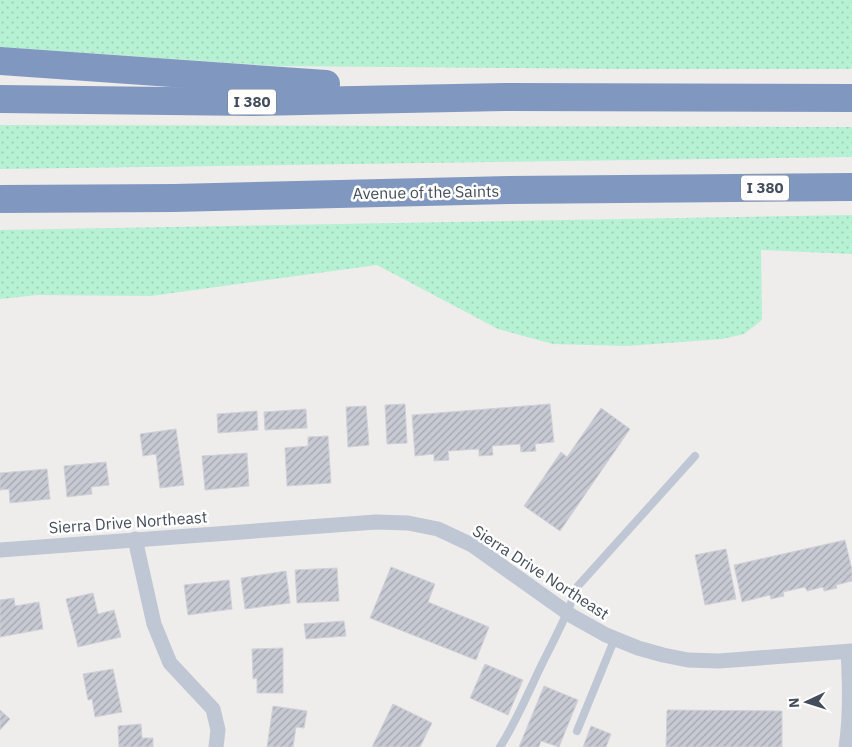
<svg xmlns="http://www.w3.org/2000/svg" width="852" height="747" font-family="'IBM Plex Sans',sans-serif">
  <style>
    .grass { fill: url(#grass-dots) }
    .building { fill: url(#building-hatch); stroke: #d0d1d9 }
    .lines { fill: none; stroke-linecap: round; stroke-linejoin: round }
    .lane { stroke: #bec7d3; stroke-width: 8 }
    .street { stroke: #bec7d3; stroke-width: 15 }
    .highway { stroke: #8098c0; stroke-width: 28 }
    .labels { text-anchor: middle; stroke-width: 5; stroke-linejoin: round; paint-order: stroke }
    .shield { fill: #fff; stroke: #7c828c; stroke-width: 1 }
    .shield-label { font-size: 15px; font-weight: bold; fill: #444d5b }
    .street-label { font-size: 16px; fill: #444d5b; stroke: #fff }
  </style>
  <defs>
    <pattern id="grass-dots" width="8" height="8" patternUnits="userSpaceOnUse" patternTransform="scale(1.25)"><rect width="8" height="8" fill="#b6f1d4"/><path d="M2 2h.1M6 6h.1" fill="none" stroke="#9ed0b8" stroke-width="1.8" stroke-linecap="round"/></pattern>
    <pattern id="building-hatch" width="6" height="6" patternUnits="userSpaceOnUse" patternTransform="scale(1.25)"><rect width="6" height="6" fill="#c8cad3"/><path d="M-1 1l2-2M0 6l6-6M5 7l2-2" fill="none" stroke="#a4a6ae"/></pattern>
  </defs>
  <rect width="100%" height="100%" fill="#efecec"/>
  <!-- grass -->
  <g class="grass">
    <polygon points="0,0 852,0 852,69 615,69 276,66 0,47"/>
    <polygon points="0,125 852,127 852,157 0,169"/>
    <polygon points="852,215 852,254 761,250 762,320 744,334 722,339 627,346 553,344 498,329 377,265 151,296 38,295 0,299 0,230"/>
  </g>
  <!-- building -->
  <g class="building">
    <polygon points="405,404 407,443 387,444 385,405"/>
    <polygon points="550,404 554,442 535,444 536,451 521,452 520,444 492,446 493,455 479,456 479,449 448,451 449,460 434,461 434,454 415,456 412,415"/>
    <polygon points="366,406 369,445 348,447 346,407"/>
    <polygon points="601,408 630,429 560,531 524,506 561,452 567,457"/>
    <polygon points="306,409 307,428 265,430 264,412"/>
    <polygon points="257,411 258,430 218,433 217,414"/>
    <polygon points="176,429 184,485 160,488 156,454 143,456 140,434"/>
    <polygon points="328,436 331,483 287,486 285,448 308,446 308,437"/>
    <polygon points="247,453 249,486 205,490 202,456"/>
    <polygon points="106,462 109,485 91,487 92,494 67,497 64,466"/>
    <polygon points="47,469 50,499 10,503 9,489 0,490 0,473"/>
    <polygon points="845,540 852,570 852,581 836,585 837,588 824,591 823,587 807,591 805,587 783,592 784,596 771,599 770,595 742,602 734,565"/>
    <polygon points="726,549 736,599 705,605 695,555"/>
    <polygon points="391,567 435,584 428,602 489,627 476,660 370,618"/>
    <polygon points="337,568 339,601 297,603 295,570"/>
    <polygon points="286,571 290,603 245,609 241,578"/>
    <polygon points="229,580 232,609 188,615 184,585"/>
    <polygon points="93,593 98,614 114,610 121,637 78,647 66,599"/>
    <polygon points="14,598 15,606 39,602 43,629 0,637 0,600"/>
    <polygon points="344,621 346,636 306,639 304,624"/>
    <polygon points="283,648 283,693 257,693 257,678 253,679 252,649"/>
    <polygon points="485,664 523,680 508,715 470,698"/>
    <polygon points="113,669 122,712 95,717 92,699 88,700 83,674"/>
    <polygon points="544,686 578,700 559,747 541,741 539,747 519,747"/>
    <polygon points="393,704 432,723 420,747 372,747"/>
    <polygon points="273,706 307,711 304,728 296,727 293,747 267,747"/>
    <polygon points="0,710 10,719 0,730"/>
    <polygon points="667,710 782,711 782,747 666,747"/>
    <polygon points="141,724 142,738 153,738 153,747 119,747 118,726"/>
    <polygon points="591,726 611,734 606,747 583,747"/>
  </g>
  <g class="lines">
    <!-- lane -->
    <g class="lane">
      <polyline points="577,731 615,638"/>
      <path d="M500 747C517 720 528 693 542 664 555 638 568 614 577 587L695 456"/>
    </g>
    <!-- street -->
    <g class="street">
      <polyline points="135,539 154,624 170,663 213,709 218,730 216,747"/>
      <polyline points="0,550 376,522 408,523 438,529 472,545 572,616 606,635 638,648 663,655 688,660 719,661 852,651"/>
      <path d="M846 747C851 715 850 684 848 652"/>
    </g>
    <!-- highway -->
    <g class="highway">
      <polyline points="0,61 326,84"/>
      <polyline points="0,99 252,102 505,97 852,98"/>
      <polyline points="0,199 174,198 509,190 852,187"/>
    </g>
  </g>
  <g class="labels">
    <!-- shield labels -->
    <g class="shield">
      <rect x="228" y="89.5" width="48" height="25" rx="4"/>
      <rect x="741" y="175.5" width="48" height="25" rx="4"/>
    </g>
    <g class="shield-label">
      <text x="252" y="107">I 380</text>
      <text x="765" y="193">I 380</text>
    </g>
    <!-- street labels -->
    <g class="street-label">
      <text transform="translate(426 192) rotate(-1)" y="6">Avenue of the Saints</text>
      <text transform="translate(128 522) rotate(-4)" y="6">Sierra Drive Northeast</text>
      <text transform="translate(541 572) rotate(33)" y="6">Sierra Drive Northeast</text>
    </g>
  </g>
  <!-- north arrow -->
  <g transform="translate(807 702) rotate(266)" stroke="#ffffff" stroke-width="4" paint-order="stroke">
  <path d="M0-4L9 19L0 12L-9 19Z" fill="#444d5b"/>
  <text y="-8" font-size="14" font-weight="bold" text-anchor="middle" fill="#444d5b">N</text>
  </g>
</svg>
